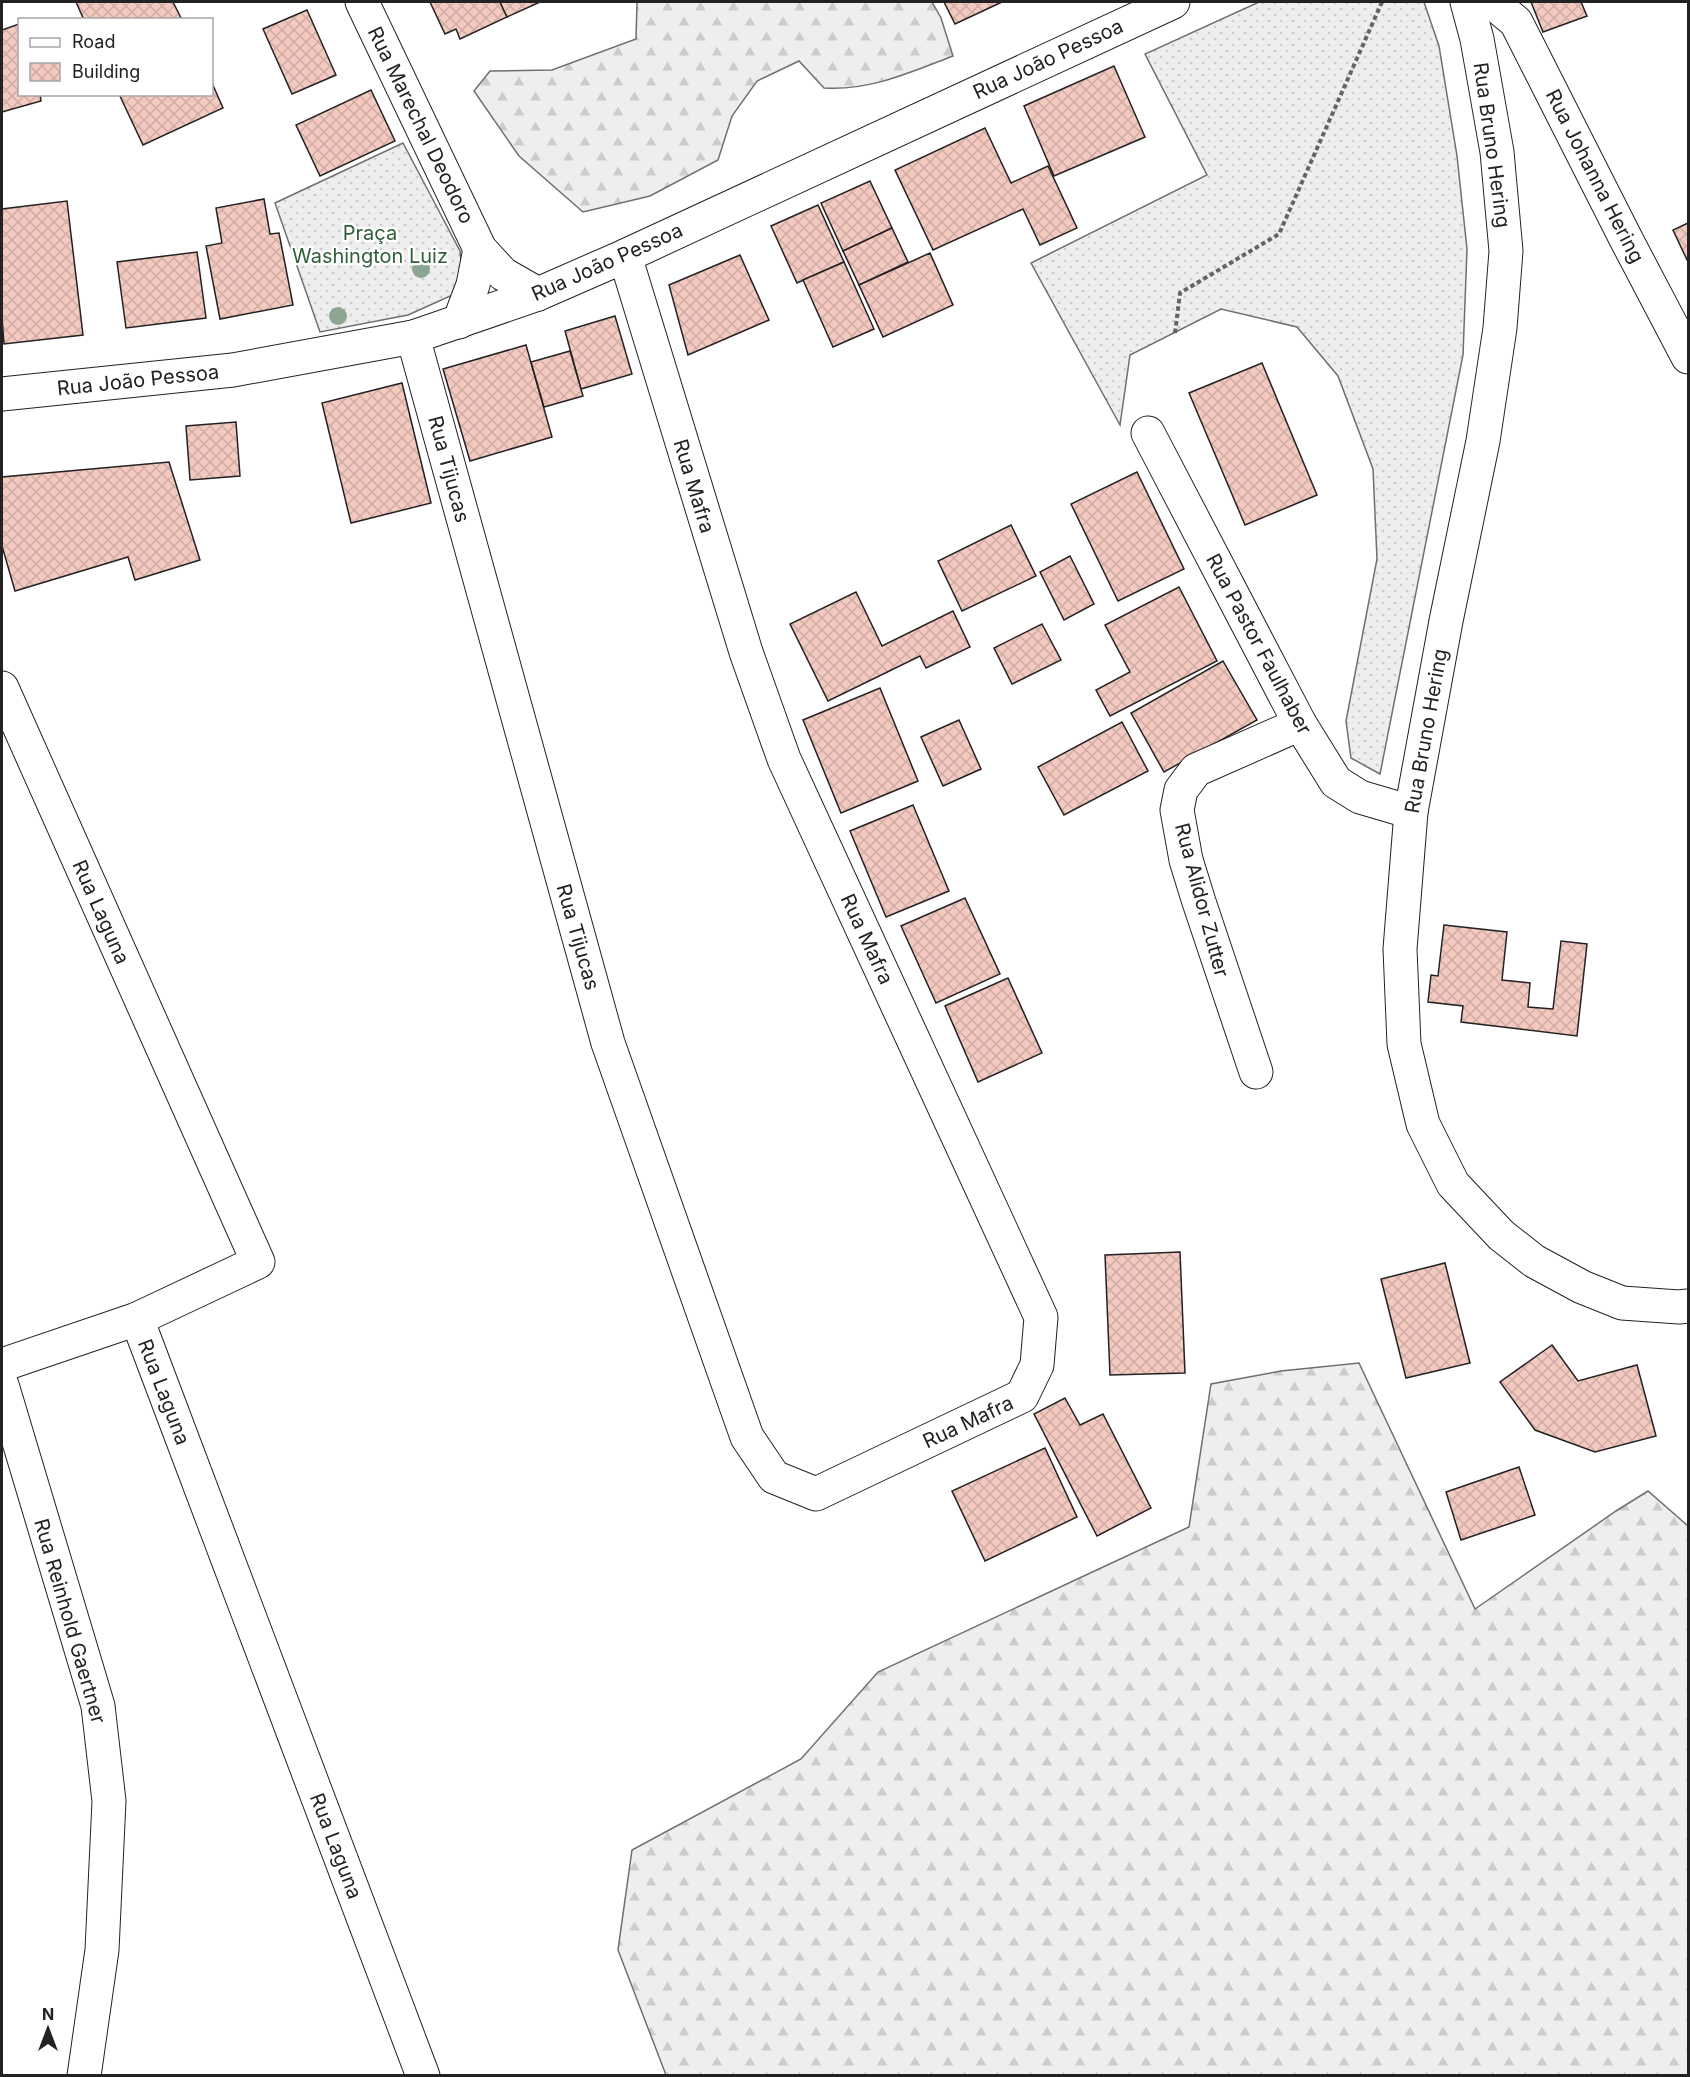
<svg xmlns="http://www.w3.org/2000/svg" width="1690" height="2077" font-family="Inter,sans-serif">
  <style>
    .grass { fill: url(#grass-dots); stroke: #6f6f6f; stroke-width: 1.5 }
    .forest { fill: url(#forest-firs); stroke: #6f6f6f; stroke-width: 1.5 }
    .building { fill: url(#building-cross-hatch); stroke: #222; stroke-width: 1.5 }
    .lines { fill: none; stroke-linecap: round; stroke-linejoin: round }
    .minor-casing { stroke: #222; stroke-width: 35 }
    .tertiary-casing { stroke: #222; stroke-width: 35 }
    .secondary-casing { stroke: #222; stroke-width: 35 }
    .path { stroke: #646464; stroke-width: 4; stroke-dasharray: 4.5 3; stroke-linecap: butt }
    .minor { stroke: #fff; stroke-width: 33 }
    .tertiary { stroke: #fff; stroke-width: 33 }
    .secondary { stroke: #fff; stroke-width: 33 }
    .tree { fill: #8da692 }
    .labels { text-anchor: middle; stroke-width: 4.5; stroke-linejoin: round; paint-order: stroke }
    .street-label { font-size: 20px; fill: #222; stroke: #fff }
    .park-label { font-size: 20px; fill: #2f5e38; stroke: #fff }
  </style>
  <defs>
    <pattern id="grass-dots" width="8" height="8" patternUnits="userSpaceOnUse" patternTransform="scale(1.5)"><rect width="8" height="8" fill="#eee"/><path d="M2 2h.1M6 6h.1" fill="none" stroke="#ccc" stroke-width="1.8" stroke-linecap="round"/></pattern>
    <pattern id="forest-firs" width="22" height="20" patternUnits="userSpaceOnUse" patternTransform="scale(1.5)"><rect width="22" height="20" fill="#eee"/><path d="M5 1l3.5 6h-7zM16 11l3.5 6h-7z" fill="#ccc"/></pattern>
    <pattern id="building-cross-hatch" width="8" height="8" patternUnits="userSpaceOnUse" patternTransform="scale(1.5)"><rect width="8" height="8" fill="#f3c9c0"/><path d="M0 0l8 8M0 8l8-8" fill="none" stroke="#d0aca5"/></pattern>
  </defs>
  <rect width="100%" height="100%" fill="#fff"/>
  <!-- grass -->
  <g class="grass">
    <polygon points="1259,2 1424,2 1439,46 1457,156 1467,249 1463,355 1380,774 1351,758 1346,721 1377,559 1373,469 1338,376 1297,327 1221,309 1130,355 1120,425 1031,263 1207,175 1145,54"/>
    <polygon points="403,143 460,251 462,269 457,293 408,315 320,332 275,203"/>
  </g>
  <!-- forest -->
  <g class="forest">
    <path d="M637 2H932L941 18 953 56C911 72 870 91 824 88L799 61 757 81 732 116 718 160 650 196 583 212 519 156 474 91 490 71 552 70 636 39Z"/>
    <polygon points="1359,1363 1475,1609 1616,1511 1648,1491 1688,1526 1688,2075 666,2075 618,1950 632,1850 801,1759 878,1672 1189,1527 1211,1384 1281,1371"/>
  </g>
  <!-- building -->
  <g class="building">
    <polygon points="76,2 173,2 182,20 84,20"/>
    <polygon points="430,2 500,2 507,17 460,39 456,29 445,34"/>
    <polygon points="500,2 540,2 507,17"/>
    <polygon points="944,2 1002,2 955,24"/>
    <polygon points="1531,2 1581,2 1587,16 1543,32"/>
    <polygon points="307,10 336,75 292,94 263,29"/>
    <polygon points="19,24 20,94 40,94 41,101 2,112 2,30"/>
    <polygon points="1114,66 1145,137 1054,176 1024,106"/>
    <polygon points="212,83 223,108 143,145 119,94 212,94"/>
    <polygon points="371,90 395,141 320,176 296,125"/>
    <polygon points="985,128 1011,183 1048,166 1077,228 1040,245 1023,209 933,250 895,170"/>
    <polygon points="870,181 892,228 843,251 821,203"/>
    <polygon points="264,199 270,234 279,233 293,305 220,319 206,246 222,243 216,208"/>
    <polygon points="67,201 83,335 4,344 2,318 2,209"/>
    <polygon points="818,205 844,262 797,283 771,226"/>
    <polygon points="1688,223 1688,262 1673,230"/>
    <polygon points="892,228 908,262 859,285 843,251"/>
    <polygon points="197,252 206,318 126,328 117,262"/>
    <polygon points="930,253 953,305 883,337 859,285"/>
    <polygon points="740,255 769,320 688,355 669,285"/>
    <polygon points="844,262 874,329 833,347 803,280"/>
    <polygon points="615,316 632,374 581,389 565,331"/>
    <polygon points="526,345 552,437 470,461 443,369"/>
    <polygon points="570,351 583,396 544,407 531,362"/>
    <polygon points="1262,363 1317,495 1245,525 1189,393"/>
    <polygon points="402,383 431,503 351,523 322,403"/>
    <polygon points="236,422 240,476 190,480 186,426"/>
    <polygon points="169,462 200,560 135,580 128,557 15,591 2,546 2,477"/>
    <polygon points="1137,472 1184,569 1118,601 1071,504"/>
    <polygon points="1011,525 1036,576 962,611 938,561"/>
    <polygon points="1070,556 1094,604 1064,620 1040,572"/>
    <polygon points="1179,587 1217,661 1110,716 1096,690 1130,672 1105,625"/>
    <polygon points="856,592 882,646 953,611 970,647 926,668 920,656 828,701 790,624"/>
    <polygon points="1042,624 1061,660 1012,684 994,648"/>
    <polygon points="1223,661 1257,720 1164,772 1131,713"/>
    <polygon points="880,688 918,781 841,813 803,720"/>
    <polygon points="959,720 981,769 943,786 921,737"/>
    <polygon points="1122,722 1148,771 1064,815 1038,767"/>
    <polygon points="913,805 949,891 886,917 850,831"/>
    <polygon points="965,898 1000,974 936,1003 901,926"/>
    <polygon points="1444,925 1507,932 1502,980 1530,983 1528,1007 1553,1009 1561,941 1587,944 1577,1036 1461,1022 1463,1006 1428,1002 1431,975 1438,976"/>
    <polygon points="1008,978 1042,1053 978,1082 945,1006"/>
    <polygon points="1180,1252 1185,1373 1110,1375 1105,1255"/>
    <polygon points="1445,1263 1470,1363 1406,1378 1381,1279"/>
    <polygon points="1552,1345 1578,1381 1637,1365 1656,1436 1595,1452 1535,1430 1500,1382"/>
    <polygon points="1065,1398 1080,1425 1103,1414 1151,1508 1097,1536 1034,1414"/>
    <polygon points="1045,1448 1077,1517 985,1561 952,1491"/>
    <polygon points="1519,1467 1535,1515 1461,1540 1446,1492"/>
  </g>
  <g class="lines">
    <defs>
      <g id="minor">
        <polyline points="1492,2 1516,22 1626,239 1688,357"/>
        <polyline points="413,337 608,1043 747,1437 774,1477 816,1494 1022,1396 1037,1365 1041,1317 784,759 746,652 625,256"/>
        <polyline points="1148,433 1300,724 1336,782 1360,797 1411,812"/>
        <polyline points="2,688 258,1262 137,1319 2,1365"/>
        <polyline points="1256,1072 1199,902 1186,860 1177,810 1181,790 1196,770 1300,724"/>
        <polyline points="137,1319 423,2076"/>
        <polyline points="2,1385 98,1706 109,1801 102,1950 84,2076"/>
      </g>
      <polyline id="tertiary" points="1467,2 1477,39 1497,152 1506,251 1500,328 1483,441 1446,621 1411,812 1400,949 1404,1044 1423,1124 1453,1184 1501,1235 1534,1261 1582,1287 1622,1303 1679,1307 1688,1306"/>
      <g id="secondary">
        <polyline points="362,2 480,249 503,274 538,294"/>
        <polyline points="459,322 473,285 480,249"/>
        <polyline points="2,394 233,370 413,337 538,294 625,256 1173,2"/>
      </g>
    </defs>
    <!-- minor casing -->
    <use href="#minor" class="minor-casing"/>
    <!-- tertiary casing -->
    <use href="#tertiary" class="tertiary-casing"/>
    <!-- secondary casing -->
    <use href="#secondary" class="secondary-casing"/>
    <!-- path -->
    <polyline class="path" points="1175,333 1180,293 1279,234 1382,2"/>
    <!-- minor -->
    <use href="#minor" class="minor"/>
    <!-- tertiary -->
    <use href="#tertiary" class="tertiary"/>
    <!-- secondary -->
    <use href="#secondary" class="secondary"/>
  </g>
  <!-- trees -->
  <g class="tree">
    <circle cx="421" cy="269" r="9"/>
    <circle cx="338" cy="316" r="9"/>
  </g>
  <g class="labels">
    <!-- street labels -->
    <g class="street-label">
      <text transform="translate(1048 59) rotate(-25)" y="7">Rua João Pessoa</text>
      <text transform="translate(421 125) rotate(64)" y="7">Rua Marechal Deodoro</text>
      <text transform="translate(1492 145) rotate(82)" y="7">Rua Bruno Hering</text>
      <text transform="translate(1595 176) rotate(63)" y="7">Rua Johanna Hering</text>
      <text transform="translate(607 262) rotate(-24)" y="7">Rua João Pessoa</text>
      <text transform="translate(138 380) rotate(-6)" y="7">Rua João Pessoa</text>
      <text transform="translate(449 469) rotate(75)" y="7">Rua Tijucas</text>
      <text transform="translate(694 486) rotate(73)" y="7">Rua Mafra</text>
      <text transform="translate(1259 644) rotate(62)" y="7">Rua Pastor Faulhaber</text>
      <text transform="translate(1426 731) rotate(-80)" y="7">Rua Bruno Hering</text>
      <text transform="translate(1202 900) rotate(75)" y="7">Rua Alidor Zutter</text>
      <text transform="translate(101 912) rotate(66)" y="7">Rua Laguna</text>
      <text transform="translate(578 937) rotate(74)" y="7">Rua Tijucas</text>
      <text transform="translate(867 939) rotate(65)" y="7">Rua Mafra</text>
      <text transform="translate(164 1392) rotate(69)" y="7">Rua Laguna</text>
      <text transform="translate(968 1422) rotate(-25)" y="7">Rua Mafra</text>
      <text transform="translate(70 1621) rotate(74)" y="7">Rua Reinhold Gaertner</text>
      <text transform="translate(336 1846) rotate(69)" y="7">Rua Laguna</text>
    </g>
    <!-- park labels -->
    <g class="park-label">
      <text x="370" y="240">Praça<tspan x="370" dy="23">Washington Luiz</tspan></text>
    </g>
  </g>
  <!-- border -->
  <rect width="1690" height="2077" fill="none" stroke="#222222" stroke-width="6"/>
  <!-- legend -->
  <rect x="18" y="18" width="195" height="78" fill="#ffffff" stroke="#a7a7a7" stroke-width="1.5"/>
  <rect x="30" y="38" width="30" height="9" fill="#ffffff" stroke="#a7a7a7" stroke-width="1.5"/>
  <text x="72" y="48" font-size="18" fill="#222222">Road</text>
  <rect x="30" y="63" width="30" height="18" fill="url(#building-cross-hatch)" stroke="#a7a7a7" stroke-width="1.5"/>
  <text x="72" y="78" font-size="18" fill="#222222">Building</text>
  <!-- north arrow -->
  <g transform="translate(48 2029)" stroke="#ffffff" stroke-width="4.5" paint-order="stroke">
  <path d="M0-4.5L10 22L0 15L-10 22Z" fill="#222222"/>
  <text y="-9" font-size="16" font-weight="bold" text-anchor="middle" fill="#222222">N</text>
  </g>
</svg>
